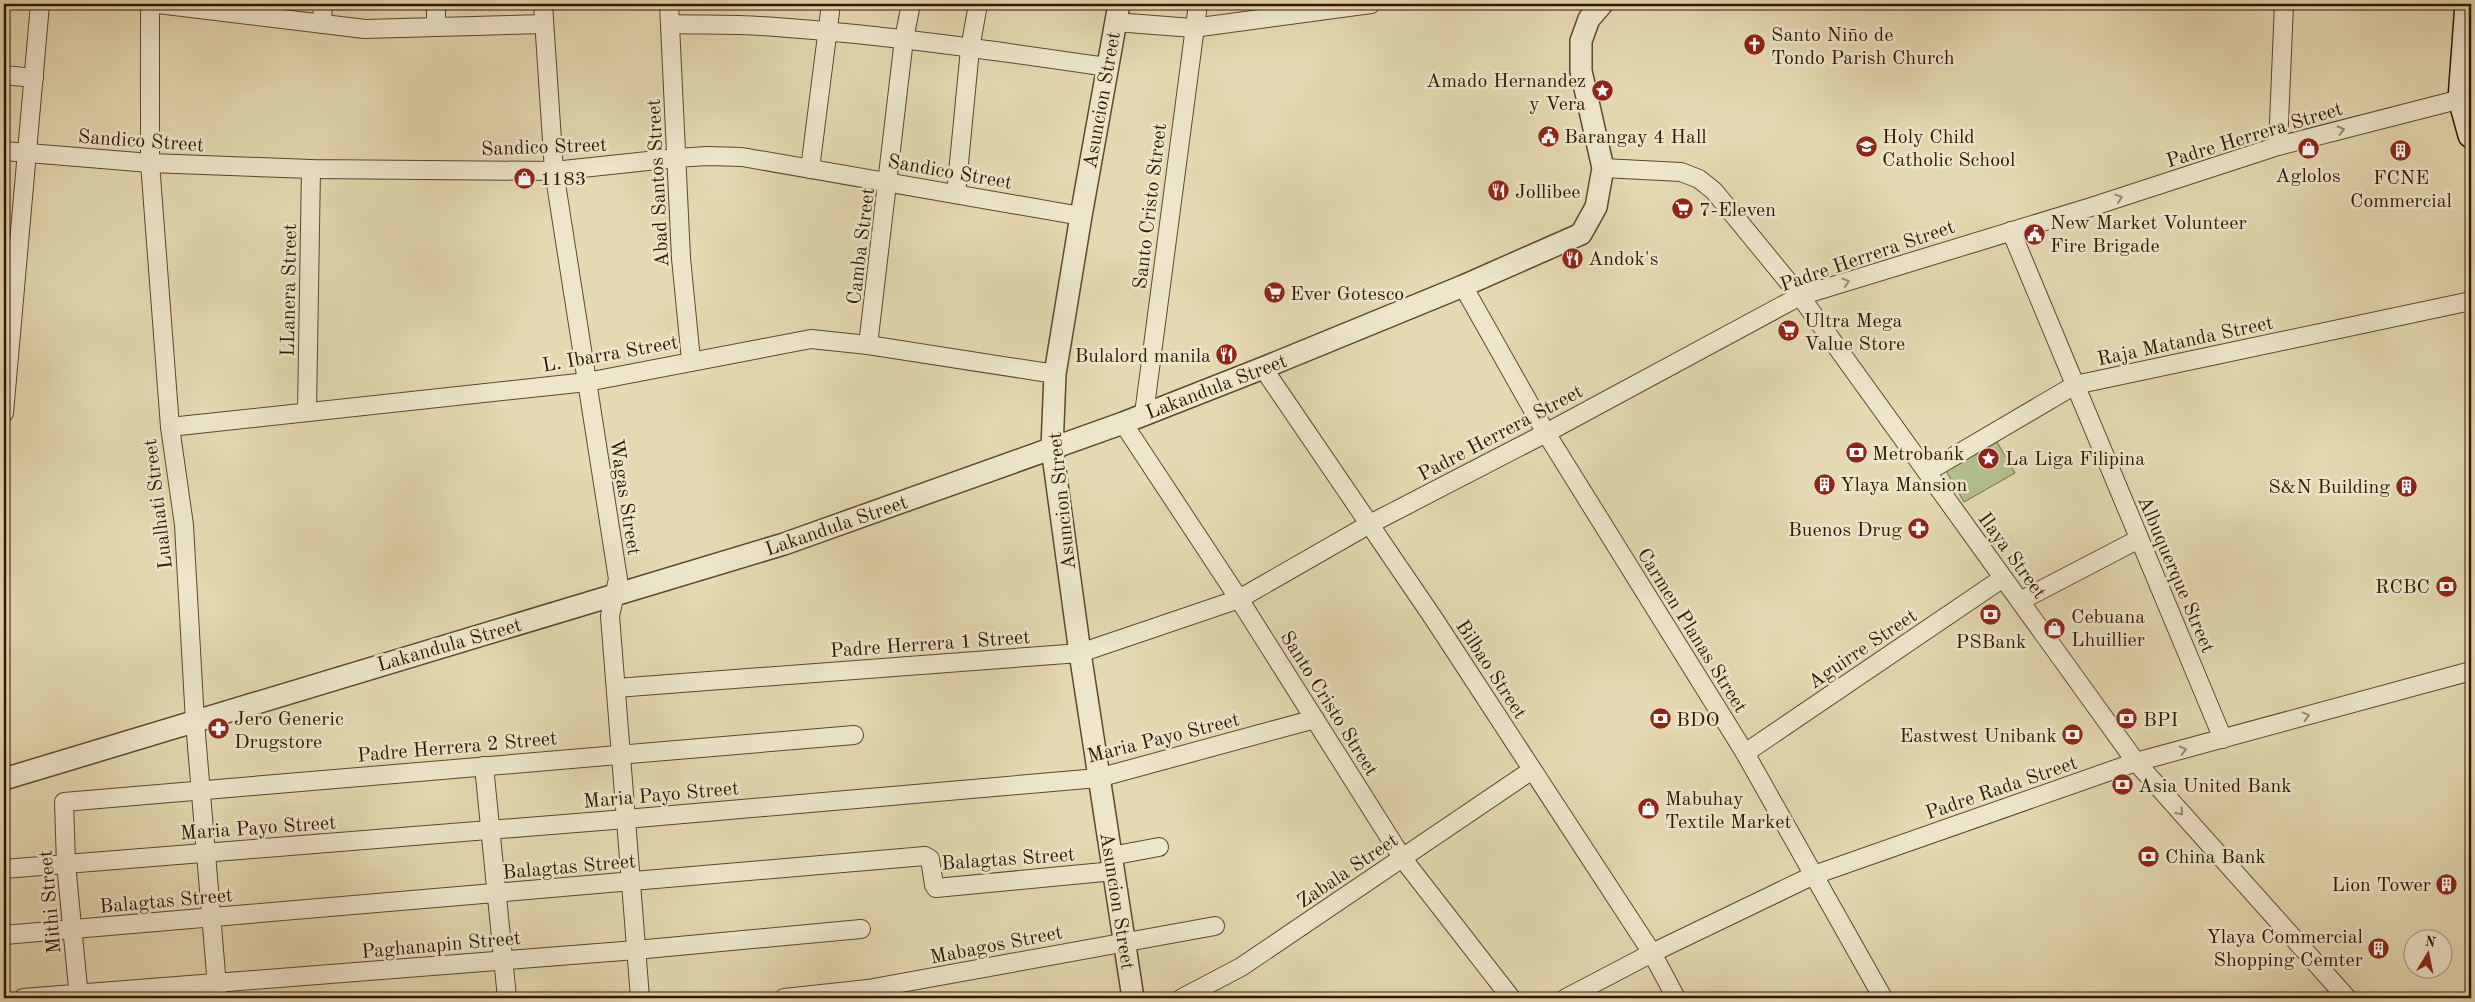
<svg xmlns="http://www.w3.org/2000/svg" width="2475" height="1002" font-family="'Old Standard TT',serif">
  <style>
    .green { fill: #b3bf8d; stroke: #726a47 }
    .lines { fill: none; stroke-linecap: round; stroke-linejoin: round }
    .minor-casing { stroke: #5d472d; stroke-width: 20 }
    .tertiary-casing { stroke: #5d472d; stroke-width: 24 }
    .secondary-casing { stroke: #301601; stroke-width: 28 }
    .minor { stroke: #ede6cd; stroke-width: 18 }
    .tertiary { stroke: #ede6cd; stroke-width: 21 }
    .secondary { stroke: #ede6cd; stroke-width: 25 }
    .oneway { stroke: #988871 }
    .labels { text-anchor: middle; stroke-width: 5; stroke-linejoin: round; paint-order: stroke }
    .poi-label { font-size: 20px; fill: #301601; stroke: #ede6cd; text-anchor: start }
    .street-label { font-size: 20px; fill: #301601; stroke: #ede6cd }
  </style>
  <rect width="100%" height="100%" fill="#e4d9b2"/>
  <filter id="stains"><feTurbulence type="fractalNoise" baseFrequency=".004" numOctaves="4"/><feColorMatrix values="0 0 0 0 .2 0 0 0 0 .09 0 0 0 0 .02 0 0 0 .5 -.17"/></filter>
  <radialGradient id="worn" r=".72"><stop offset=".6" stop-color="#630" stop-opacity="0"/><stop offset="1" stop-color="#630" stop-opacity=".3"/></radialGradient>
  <!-- green -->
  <polygon class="green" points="1997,442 2015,473 1964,502 1946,471"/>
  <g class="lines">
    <defs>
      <g id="minor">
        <polyline points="150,4 150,163 170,427 184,525 195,722 218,998"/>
        <polyline points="158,4 365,29 544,24"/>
        <polyline points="436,4 436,27"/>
        <polyline points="543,4 554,171 618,579 610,616 640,998"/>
        <polyline points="669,4 681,258 691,360"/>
        <polyline points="1115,22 1193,28 1371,4"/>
        <polyline points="322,24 323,4"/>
        <path d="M670 24C705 25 741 24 776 27 887 35 997 51 1107 67"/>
        <polyline points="4,75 34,78"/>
        <polyline points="2278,146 2284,4"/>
        <polyline points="4,151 150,163 311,169 554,171 676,158 707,156 742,157 1081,216"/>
        <polyline points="1603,168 1681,172 1699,179 1714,191 1800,296 2136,762 2347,998"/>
        <polyline points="810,169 831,4"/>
        <polyline points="956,194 970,49 978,4"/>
        <polyline points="2011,231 2223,739"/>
        <polyline points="1463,286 1546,433 1745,753 1883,998"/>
        <polyline points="868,345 904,39 911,4"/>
        <polyline points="1263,368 1434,619 1652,953 1676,998"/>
        <polyline points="307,411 311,169"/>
        <polyline points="4,413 40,4"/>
        <polyline points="1144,414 1198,4"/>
        <polyline points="1123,423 1239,599 1403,859 1511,998"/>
        <polyline points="170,427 587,382 811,339 868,345 1055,374"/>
        <polyline points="1927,472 2075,385 2471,301"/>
        <polyline points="2020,601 2139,539"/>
        <polyline points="616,688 1080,653 1239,599 1368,525 1546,433 1800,296 2091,207 2278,146 2461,99 2471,99"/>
        <polyline points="1745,753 2003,578"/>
        <polyline points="484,766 507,998"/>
        <polyline points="1111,856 1159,847"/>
        <polyline points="4,869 626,819 1098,778 1315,719"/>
        <polyline points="4,935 925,856 930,859 934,885 936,888 1114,871"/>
        <polyline points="23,998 636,950 861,929"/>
        <polyline points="79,998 66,864 64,802 854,735"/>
        <polyline points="784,998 868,989 1215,926"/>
        <polyline points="1182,998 1241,967 1532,770"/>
        <polyline points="1566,998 1652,953 1814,875 2136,762 2471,671"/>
      </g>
      <g id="tertiary">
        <polyline points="1119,4 1081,216 1055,374 1052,448 1080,653 1133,998"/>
        <polyline points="4,779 784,544 1123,423 1263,368 1463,286 1581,234 1596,207 1603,168 1581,71 1581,41 1589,19 1602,4"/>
      </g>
      <polyline id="secondary" points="2468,4 2461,99 2471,135"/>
    </defs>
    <!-- minor casing -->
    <use href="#minor" class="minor-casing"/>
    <!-- tertiary casing -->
    <use href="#tertiary" class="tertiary-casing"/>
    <!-- secondary casing -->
    <use href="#secondary" class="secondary-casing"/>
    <!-- minor -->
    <use href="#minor" class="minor"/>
    <!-- tertiary -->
    <use href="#tertiary" class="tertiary"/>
    <!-- secondary -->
    <use href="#secondary" class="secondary"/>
  </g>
  <!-- one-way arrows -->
  <defs><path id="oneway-chevron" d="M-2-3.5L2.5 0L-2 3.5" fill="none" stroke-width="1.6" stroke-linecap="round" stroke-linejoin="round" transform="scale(1.25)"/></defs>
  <g class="oneway">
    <use href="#oneway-chevron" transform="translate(2341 130) rotate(-14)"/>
    <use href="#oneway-chevron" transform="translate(2119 198) rotate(-18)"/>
    <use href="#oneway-chevron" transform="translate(1846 282) rotate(-17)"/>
    <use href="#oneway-chevron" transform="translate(2306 716) rotate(-15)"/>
    <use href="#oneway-chevron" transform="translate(2183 750) rotate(-15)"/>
    <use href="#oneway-chevron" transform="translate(2180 812) rotate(48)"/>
  </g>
  <!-- icons -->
  <defs>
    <symbol id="church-disc" viewBox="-11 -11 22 22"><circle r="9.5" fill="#8f2418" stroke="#ede6cd"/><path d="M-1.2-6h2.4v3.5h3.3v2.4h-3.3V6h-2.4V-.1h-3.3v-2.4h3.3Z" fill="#fff"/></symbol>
    <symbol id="sight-disc" viewBox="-11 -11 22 22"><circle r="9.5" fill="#8f2418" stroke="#ede6cd"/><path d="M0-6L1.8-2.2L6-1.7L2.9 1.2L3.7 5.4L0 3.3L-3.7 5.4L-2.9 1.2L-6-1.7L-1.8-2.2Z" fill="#fff"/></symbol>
    <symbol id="civic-disc" viewBox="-11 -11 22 22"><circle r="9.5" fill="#8f2418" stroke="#ede6cd"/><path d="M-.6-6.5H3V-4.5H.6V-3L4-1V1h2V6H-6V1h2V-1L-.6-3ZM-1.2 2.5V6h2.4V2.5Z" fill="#fff"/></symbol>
    <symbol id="school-disc" viewBox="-11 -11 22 22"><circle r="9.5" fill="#8f2418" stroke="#ede6cd"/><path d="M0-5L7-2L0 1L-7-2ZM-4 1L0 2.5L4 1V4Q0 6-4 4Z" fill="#fff"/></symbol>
    <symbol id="shop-disc" viewBox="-11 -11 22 22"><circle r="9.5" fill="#8f2418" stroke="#ede6cd"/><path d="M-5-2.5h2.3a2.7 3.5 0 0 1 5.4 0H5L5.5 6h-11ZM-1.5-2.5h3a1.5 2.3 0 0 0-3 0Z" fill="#fff"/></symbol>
    <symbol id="building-disc" viewBox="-11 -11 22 22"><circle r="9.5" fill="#8f2418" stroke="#ede6cd"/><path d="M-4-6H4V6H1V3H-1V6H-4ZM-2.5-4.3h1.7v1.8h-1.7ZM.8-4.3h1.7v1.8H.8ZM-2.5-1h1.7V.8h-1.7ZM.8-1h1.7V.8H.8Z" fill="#fff"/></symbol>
    <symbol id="restaurant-disc" viewBox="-11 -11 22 22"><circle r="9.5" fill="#8f2418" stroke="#ede6cd"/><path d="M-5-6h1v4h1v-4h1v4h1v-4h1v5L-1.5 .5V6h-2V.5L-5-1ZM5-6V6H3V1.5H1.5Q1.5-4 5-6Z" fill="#fff"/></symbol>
    <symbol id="supermarket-disc" viewBox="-11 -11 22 22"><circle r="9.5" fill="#8f2418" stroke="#ede6cd"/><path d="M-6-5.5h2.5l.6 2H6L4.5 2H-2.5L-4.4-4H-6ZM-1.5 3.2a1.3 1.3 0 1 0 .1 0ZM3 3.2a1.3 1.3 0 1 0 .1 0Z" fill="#fff"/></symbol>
    <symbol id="bank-disc" viewBox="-11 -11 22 22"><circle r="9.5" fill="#8f2418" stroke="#ede6cd"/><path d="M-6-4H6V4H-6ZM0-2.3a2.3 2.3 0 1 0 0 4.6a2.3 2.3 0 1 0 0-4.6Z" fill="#fff"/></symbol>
    <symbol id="pharmacy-disc" viewBox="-11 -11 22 22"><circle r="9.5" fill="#8f2418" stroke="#ede6cd"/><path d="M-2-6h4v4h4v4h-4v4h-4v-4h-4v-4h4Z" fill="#fff"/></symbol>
  </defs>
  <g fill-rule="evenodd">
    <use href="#church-disc" x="1742" y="32" width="25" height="25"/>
    <use href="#sight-disc" x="1590" y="78" width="25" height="25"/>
    <use href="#civic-disc" x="1536" y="124" width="25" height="25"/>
    <use href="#school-disc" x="1854" y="134" width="25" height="25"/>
    <use href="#shop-disc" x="2296" y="136" width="25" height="25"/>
    <use href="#building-disc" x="2388" y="138" width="25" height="25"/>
    <use href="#shop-disc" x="512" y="166" width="25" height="25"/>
    <use href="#restaurant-disc" x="1486" y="178" width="25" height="25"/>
    <use href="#supermarket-disc" x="1670" y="196" width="25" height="25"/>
    <use href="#civic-disc" x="2022" y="222" width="25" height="25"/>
    <use href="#restaurant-disc" x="1560" y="246" width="25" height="25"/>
    <use href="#supermarket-disc" x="1262" y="280" width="25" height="25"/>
    <use href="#supermarket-disc" x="1776" y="318" width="25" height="25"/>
    <use href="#restaurant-disc" x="1214" y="342" width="25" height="25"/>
    <use href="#bank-disc" x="1844" y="440" width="25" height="25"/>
    <use href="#sight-disc" x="1976" y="446" width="25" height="25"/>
    <use href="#building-disc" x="1812" y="472" width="25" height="25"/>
    <use href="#building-disc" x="2394" y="474" width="25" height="25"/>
    <use href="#pharmacy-disc" x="1906" y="516" width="25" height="25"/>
    <use href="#bank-disc" x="2434" y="574" width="25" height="25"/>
    <use href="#bank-disc" x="1978" y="602" width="25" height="25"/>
    <use href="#shop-disc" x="2042" y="616" width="25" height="25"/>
    <use href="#bank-disc" x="1648" y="706" width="25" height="25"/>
    <use href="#bank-disc" x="2114" y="706" width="25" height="25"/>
    <use href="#pharmacy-disc" x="206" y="716" width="25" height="25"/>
    <use href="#bank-disc" x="2060" y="722" width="25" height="25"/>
    <use href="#bank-disc" x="2110" y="772" width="25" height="25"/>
    <use href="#shop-disc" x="1636" y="796" width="25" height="25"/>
    <use href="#bank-disc" x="2136" y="844" width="25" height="25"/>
    <use href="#building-disc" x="2434" y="872" width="25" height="25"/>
    <use href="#building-disc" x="2366" y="936" width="25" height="25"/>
  </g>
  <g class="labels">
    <!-- poi labels -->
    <g class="poi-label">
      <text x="1771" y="41">Santo Niño de<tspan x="1771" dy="23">Tondo Parish Church</tspan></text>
      <text x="1586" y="87" text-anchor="end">Amado Hernandez<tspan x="1586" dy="23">y Vera</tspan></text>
      <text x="1564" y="143">Barangay 4 Hall</text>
      <text x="1882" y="143">Holy Child<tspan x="1882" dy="23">Catholic School</tspan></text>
      <text x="2308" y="182" text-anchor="middle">Aglolos</text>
      <text x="2401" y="184" text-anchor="middle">FCNE<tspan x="2401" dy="23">Commercial</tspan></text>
      <text x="540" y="185">1183</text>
      <text x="1515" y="198">Jollibee</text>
      <text x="1699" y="216">7-Eleven</text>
      <text x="2050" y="229">New Market Volunteer<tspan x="2050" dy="23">Fire Brigade</tspan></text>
      <text x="1588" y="265">Andok's</text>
      <text x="1290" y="300">Ever Gotesco</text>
      <text x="1804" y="327">Ultra Mega<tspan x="1804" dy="23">Value Store</tspan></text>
      <text x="1211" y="362" text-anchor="end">Bulalord manila</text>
      <text x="1872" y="460">Metrobank</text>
      <text x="2005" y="465">La Liga Filipina</text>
      <text x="1840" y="491">Ylaya Mansion</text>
      <text x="2390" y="493" text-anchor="end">S&amp;N Building</text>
      <text x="1902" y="536" text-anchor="end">Buenos Drug</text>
      <text x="2430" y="593" text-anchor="end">RCBC</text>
      <text x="2071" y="623">Cebuana<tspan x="2071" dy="23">Lhuillier</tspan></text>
      <text x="1991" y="648" text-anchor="middle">PSBank</text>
      <text x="234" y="725">Jero Generic<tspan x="234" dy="23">Drugstore</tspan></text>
      <text x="1676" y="726">BDO</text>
      <text x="2143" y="726">BPI</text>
      <text x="2057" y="742" text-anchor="end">Eastwest Unibank</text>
      <text x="2138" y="792">Asia United Bank</text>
      <text x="1665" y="805">Mabuhay<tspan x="1665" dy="23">Textile Market</tspan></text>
      <text x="2165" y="863">China Bank</text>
      <text x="2431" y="891" text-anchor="end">Lion Tower</text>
      <text x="2363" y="943" text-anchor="end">Ylaya Commercial<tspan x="2363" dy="23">Shopping Cemter</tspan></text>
    </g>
    <!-- street labels -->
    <g class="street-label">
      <text transform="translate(1101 100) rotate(-80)" y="7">Asuncion Street</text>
      <text transform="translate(2254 134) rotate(-17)" y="7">Padre Herrera Street</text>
      <text transform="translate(141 140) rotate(4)" y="7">Sandico Street</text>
      <text transform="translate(544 146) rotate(-2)" y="7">Sandico Street</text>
      <text transform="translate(950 171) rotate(10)" y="7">Sandico Street</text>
      <text transform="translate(657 183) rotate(-93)" y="7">Abad Santos Street</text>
      <text transform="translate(1149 206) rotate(-83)" y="7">Santo Cristo Street</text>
      <text transform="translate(860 246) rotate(-83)" y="7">Camba Street</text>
      <text transform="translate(1867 255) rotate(-19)" y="7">Padre Herrera Street</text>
      <text transform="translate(288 290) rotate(-89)" y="7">LLanera Street</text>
      <text transform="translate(2185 340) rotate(-12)" y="7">Raja Matanda Street</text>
      <text transform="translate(610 353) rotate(-10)" y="7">L. Ibarra Street</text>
      <text transform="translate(1216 386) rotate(-21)" y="7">Lakandula Street</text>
      <text transform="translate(1500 432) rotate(-28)" y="7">Padre Herrera Street</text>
      <text transform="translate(626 497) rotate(81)" y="7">Wagas Street</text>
      <text transform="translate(1061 501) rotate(-96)" y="7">Asuncion Street</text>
      <text transform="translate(157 504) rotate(-97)" y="7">Lualhati Street</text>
      <text transform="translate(836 525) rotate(-19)" y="7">Lakandula Street</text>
      <text transform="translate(2013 555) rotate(54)" y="7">Ilaya Street</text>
      <text transform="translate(2177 574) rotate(67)" y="7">Albuquerque Street</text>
      <text transform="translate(1693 630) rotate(58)" y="7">Carmen Planas Street</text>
      <text transform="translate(930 643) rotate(-4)" y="7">Padre Herrera 1 Street</text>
      <text transform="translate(449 644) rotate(-16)" y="7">Lakandula Street</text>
      <text transform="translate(1862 648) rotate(-34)" y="7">Aguirre Street</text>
      <text transform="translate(1492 669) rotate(57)" y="7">Bilbao Street</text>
      <text transform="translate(1330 703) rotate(58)" y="7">Santo Cristo Street</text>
      <text transform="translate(1163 737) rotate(-14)" y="7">Maria Payo Street</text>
      <text transform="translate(457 746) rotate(-5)" y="7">Padre Herrera 2 Street</text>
      <text transform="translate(2001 787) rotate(-19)" y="7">Padre Rada Street</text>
      <text transform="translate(661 794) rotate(-5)" y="7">Maria Payo Street</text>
      <text transform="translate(258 827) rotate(-4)" y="7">Maria Payo Street</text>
      <text transform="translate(1008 858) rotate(-4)" y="7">Balagtas Street</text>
      <text transform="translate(569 866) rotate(-5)" y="7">Balagtas Street</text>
      <text transform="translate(1347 870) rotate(-34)" y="7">Zabala Street</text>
      <text transform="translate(166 900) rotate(-5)" y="7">Balagtas Street</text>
      <text transform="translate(1118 901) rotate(81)" y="7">Asuncion Street</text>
      <text transform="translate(49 902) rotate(-95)" y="7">Mithi Street</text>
      <text transform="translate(441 944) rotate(-5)" y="7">Paghanapin Street</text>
      <text transform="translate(996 944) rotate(-11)" y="7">Mabagos Street</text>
    </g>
  </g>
  <!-- margin -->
  <rect width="2475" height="1002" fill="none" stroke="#e4d9b2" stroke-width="20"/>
  <rect x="5" y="5" width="2465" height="992" fill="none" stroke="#301601" stroke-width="2.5"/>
  <rect x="10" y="10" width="2455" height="982" fill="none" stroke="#301601"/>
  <!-- north arrow -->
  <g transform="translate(2428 954) rotate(10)"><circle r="24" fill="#ede6cd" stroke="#a1937b"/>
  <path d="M0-4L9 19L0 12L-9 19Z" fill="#8f2418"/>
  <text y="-8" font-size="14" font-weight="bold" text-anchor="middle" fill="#301601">N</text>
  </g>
  <rect width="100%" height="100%" filter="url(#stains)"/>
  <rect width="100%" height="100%" fill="url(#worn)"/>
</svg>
